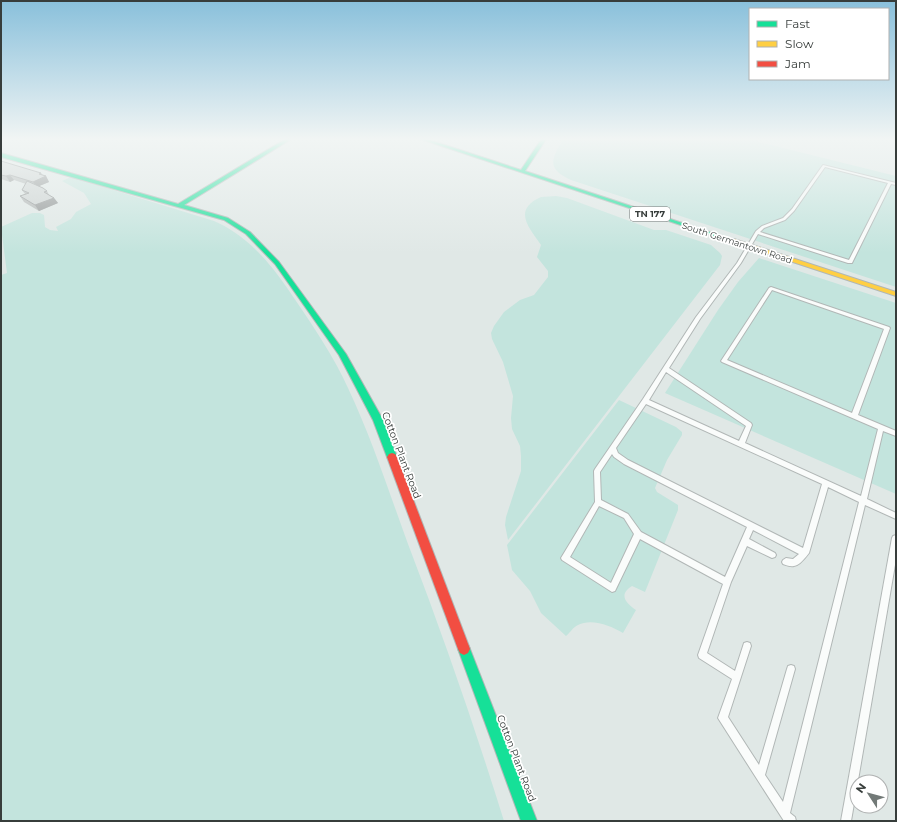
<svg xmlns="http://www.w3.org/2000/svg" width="897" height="822" font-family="Montserrat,sans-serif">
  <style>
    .green { fill: #c3e4dd }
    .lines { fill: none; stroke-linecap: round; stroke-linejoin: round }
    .lane-casing { stroke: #b1b7b6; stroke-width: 2 }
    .fast-casing { stroke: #b1b7b6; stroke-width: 2 }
    .slow-casing { stroke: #b1b7b6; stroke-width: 2 }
    .jam-casing { stroke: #b1b7b6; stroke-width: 2 }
    .lane { fill: #fafcfb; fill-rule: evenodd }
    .fast { fill: #16e098; fill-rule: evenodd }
    .slow { fill: #ffcf43; fill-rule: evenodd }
    .jam { fill: #f24e42; fill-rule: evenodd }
    .wall { fill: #afb4b3 }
    .shaded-wall { fill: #8e9292 }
    .building { fill: #cbd1d0; stroke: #8e9292 }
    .labels { text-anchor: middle; stroke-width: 3.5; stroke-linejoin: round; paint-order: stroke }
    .shield { fill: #fff; stroke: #737776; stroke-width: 1 }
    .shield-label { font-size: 9px; font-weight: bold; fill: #373d3b }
    .far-street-label { font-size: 9px; fill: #373d3b; stroke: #fff }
    .street-label { font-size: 10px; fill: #373d3b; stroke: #fff }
  </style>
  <rect width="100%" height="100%" fill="#e0e8e6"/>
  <!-- green -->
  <g class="green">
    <path d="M564 138H743L896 176V181L892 183 896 187V287L571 180C545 168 552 158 564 138Z"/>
    <path d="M71 177 214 221C251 237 274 268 296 301 315 329 334 357 348 388 372 439 389 492 408 544 443 635 475 728 504 821H1V275L7 273 1 227 32 213H40L44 215 45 227 50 230 58 231 56 227 71 219 76 212 91 204 84 193 62 181Z"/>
    <path d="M541 197 556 196 567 198 654 230H666L711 245 720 253 722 256 720 265 508 540 505 525 506 517 521 471V456L520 446 512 429 511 418 513 396 503 362 492 339 491 333 494 326 504 312 520 300 534 295 548 277V271L537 257 541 245C529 227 512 210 541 197Z"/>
    <polygon points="759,258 896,303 896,494 665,393 718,310 738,282"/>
    <path d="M619 400 676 427 682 432V435L667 460 655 488 657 492 678 505V510L645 592 632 586C618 595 626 603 636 610L623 633C611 626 592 618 578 625 573 627 570 633 566 636L541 613 530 591 512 570 507 545Z"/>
  </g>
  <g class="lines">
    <defs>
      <g id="lane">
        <path d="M823 165 896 183V185L891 184 852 263H848L758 234 741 263 700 319 669 368 751 423 752 425 745 443 861 496 878 429 722 362 721 361 769 288 771 287 889 327 890 328 858 415 896 431V436L883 431 867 499 896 513V519L865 505 790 813 795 817 796 821H784L757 779 718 718 732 679 699 658 698 655 723 584 640 539 615 591 612 592 562 560 561 558 595 502 594 471 595 469 643 399 696 317 737 263 756 231 762 226 783 218 792 209ZM825 167 888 183 849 260 760 232 764 228 785 220 794 211ZM772 290 884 329 852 413 727 360ZM666 372 746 426 739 441 649 400ZM646 404 822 484 803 548 628 460 618 453 616 448ZM612 454 614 457 624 464 747 527 725 577 641 532 628 514 601 500 600 472ZM828 487 859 502 783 802 765 775 795 669 794 666 791 665 788 666 787 669 759 765 728 717 751 646 750 643 747 642 744 643 735 671 707 653 731 582 747 546 772 558 775 557 776 555 775 553 749 539 753 530 799 554 793 559 786 558 783 560 782 562 783 564C786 565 790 567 794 566 799 566 806 557 809 553ZM599 506 624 518 634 534 611 583 570 557Z"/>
        <polygon points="896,535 896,559 851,821 841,821 892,538 893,536"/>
      </g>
      <g id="fast">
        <polygon points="287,138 293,138 184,205 228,218 250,232 279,262 346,354 383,420 397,457 395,460 392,461 389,460 387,457 373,420 339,355 275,264 246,234 224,220 1,157 1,153 178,204"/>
        <polygon points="417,138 424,138 521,170 542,138 547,138 525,171 737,241 732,242"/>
        <polygon points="464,643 468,645 470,649 537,821 521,821 458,649 460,645"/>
      </g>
      <polygon id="slow" points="734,239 896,292 896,296 732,242 732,240"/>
      <polygon id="jam" points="392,453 395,454 397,457 470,649 468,653 464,655 460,653 458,649 387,457 389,454"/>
    </defs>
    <!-- lane casing -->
    <use href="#lane" class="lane-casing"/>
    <!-- fast casing -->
    <use href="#fast" class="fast-casing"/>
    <!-- slow casing -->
    <use href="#slow" class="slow-casing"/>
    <!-- jam casing -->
    <use href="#jam" class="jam-casing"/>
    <!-- lane -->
    <use href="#lane" class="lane"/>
    <!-- fast -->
    <use href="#fast" class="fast"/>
    <!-- slow -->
    <use href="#slow" class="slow"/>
    <!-- jam -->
    <use href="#jam" class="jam"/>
  </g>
  <!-- wall -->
  <polygon class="wall" points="1,161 46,176 49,182 39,186 47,191 49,195 54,198 58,203 39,211 24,202 20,196 25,194 22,190 26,184 14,180 10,182 1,179"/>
  <!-- shaded-wall -->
  <g class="shaded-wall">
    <polygon points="41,173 44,177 46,176 49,182 37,187 33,182 39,174"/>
    <polygon points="10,175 14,180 10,182 6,176"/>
    <polygon points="54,198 58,203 39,211 35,205"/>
  </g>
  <!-- building -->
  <g class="building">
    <polygon points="1,161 41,173 39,174 46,176 33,182 10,175 6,176 1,175"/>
    <polygon points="27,181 43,188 47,191 44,192 54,198 35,205 20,196 29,193 22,190"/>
  </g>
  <!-- sky -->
  <linearGradient id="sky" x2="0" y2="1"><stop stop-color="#89c0db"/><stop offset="0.55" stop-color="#f1f5f4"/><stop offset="1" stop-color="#f1f5f4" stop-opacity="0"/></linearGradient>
  <rect width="897" height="253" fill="url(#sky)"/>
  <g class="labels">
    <!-- shield labels -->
    <rect class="shield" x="630" y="207" width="40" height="14" rx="3"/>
    <g class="shield-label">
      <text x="650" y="217">TN 177</text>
    </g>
    <!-- far-street labels -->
    <g class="far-street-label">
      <text transform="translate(737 243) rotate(18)" y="3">South Germantown Road</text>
    </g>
    <!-- street labels -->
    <g class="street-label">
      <text transform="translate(402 455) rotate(69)" y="4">Cotton Plant Road</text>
      <text transform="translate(517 758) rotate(69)" y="4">Cotton Plant Road</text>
    </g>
  </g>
  <!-- border -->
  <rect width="897" height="822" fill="none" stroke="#373d3b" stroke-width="4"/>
  <!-- legend -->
  <rect x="749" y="8" width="140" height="72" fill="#ffffff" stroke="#afb1b1"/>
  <rect x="757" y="21" width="20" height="6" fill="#16e098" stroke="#afb1b1"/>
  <text x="785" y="28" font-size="12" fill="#373d3b">Fast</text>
  <rect x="757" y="41" width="20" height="6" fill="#ffcf43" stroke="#afb1b1"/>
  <text x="785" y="48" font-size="12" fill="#373d3b">Slow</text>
  <rect x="757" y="61" width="20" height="6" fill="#f24e42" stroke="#afb1b1"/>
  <text x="785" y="68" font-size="12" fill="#373d3b">Jam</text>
  <!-- north arrow -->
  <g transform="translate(869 794) rotate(306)"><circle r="19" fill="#ffffff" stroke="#afb1b1"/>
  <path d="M0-3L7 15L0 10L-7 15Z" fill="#727977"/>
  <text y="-6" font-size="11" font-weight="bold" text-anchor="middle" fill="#373d3b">N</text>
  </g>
</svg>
